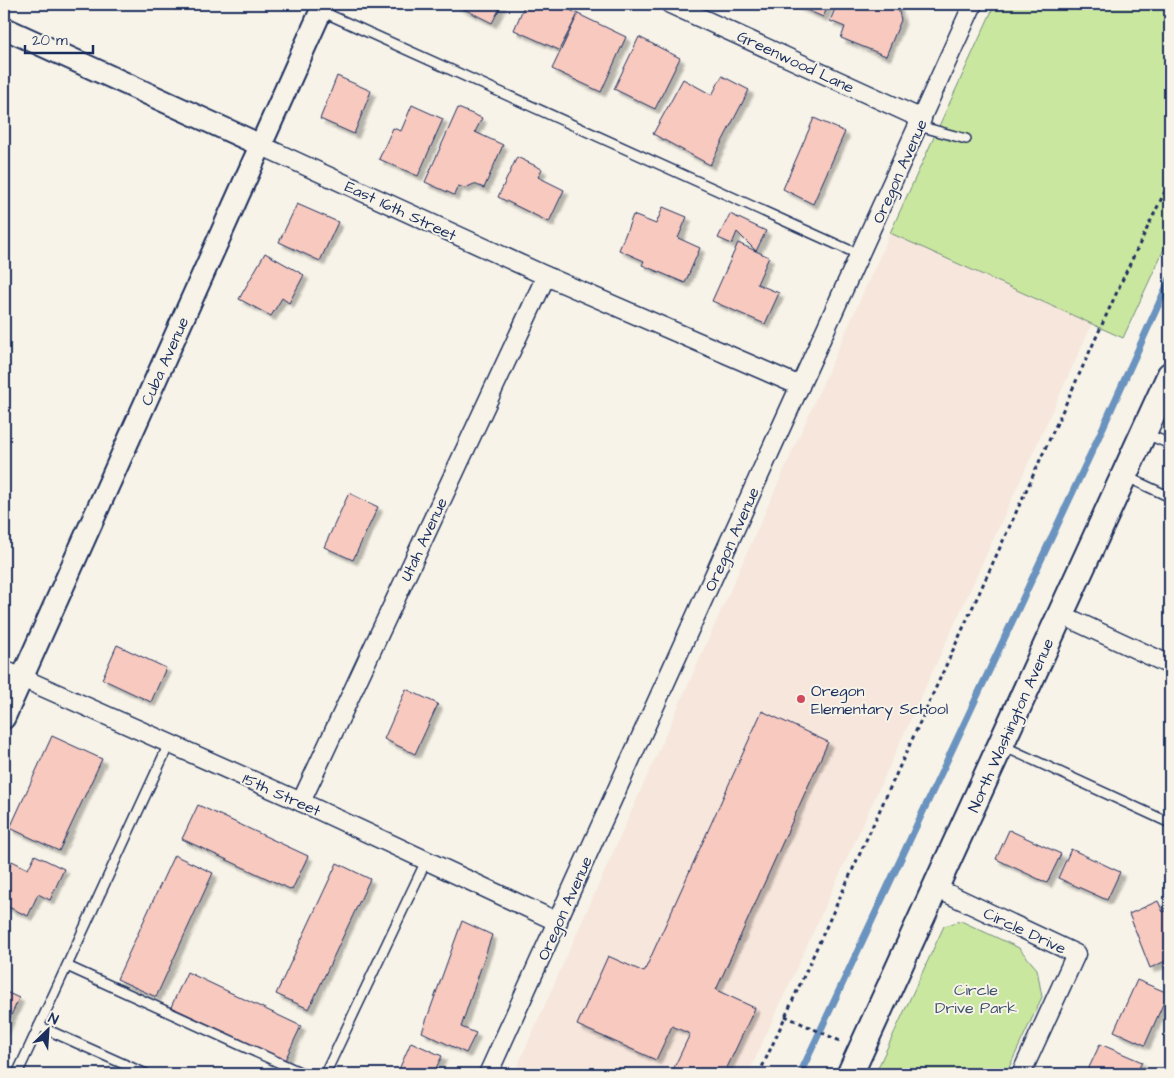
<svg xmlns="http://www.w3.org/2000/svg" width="1174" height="1078" font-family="'Architects Daughter',sans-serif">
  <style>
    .built { fill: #f7e6dc }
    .green { fill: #cae79f; stroke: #728b7e }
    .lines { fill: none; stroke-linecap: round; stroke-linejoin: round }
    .stream { stroke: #6b93bf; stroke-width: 7 }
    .building { fill: #f8c9bf; stroke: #1b2f5e; filter: url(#shadow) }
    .service-casing { stroke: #1b2f5e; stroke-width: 12 }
    .minor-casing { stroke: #1b2f5e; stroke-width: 21 }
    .tertiary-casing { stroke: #1b2f5e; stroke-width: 25 }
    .secondary-casing { stroke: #1b2f5e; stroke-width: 29 }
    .path { stroke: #1b2f5e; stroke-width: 3; stroke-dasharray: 4 4; stroke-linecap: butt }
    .service { stroke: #f7f3e8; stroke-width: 9 }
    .minor { stroke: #f7f3e8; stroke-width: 18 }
    .tertiary { stroke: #f7f3e8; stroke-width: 21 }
    .secondary { stroke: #f7f3e8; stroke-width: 25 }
    .poi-dot { fill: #d1495b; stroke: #f7f3e8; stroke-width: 2 }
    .labels { text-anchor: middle; stroke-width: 4; stroke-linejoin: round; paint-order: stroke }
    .street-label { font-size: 16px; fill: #1b2f5e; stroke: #f7f3e8 }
    .poi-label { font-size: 16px; fill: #1b2f5e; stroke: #f7f3e8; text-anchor: start }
    .park-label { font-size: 16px; fill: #3e546b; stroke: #f7f3e8 }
  </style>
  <defs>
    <filter id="shadow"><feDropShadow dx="4.5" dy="4.5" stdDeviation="1" flood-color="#0004"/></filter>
  </defs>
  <rect width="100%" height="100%" fill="#f7f3e8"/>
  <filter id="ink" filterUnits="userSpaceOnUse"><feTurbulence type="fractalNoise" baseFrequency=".02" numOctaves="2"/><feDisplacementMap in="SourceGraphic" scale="10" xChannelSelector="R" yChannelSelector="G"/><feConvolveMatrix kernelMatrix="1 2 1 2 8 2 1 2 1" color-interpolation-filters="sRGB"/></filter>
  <g filter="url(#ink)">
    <!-- built -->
    <polygon class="built" points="890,233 1092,324 748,1074 514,1074"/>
    <!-- green -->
    <g class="green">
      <polygon points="995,4 1170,4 1170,236 1123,338 890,233"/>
      <polygon points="961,921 1019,948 1037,969 1042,997 1006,1074 875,1074 944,926"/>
    </g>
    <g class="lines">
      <!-- stream -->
      <polyline class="stream" points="800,1074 1100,434 1170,279"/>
    </g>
    <!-- building -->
    <g class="building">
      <polygon points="454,4 502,4 492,23"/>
      <polygon points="525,4 558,4 578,14 559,50 514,30"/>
      <polygon points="793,4 829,4 823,17"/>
      <polygon points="837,4 897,4 901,20 886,56 841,38 845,27 830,21"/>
      <polygon points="578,14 626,37 601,92 552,69"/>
      <polygon points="639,37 680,58 655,109 614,89"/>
      <polygon points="337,76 371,91 354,134 320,119"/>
      <polygon points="722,76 749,90 710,165 653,134 683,79 712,95"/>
      <polygon points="412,105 443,119 418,176 379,159 393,128 401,131"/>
      <polygon points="458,108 482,118 475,132 503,145 484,188 474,184 465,188 458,186 454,195 425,182"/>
      <polygon points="814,118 845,132 813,204 783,189"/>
      <polygon points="517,157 542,169 538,177 564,190 549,222 498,197"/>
      <polygon points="297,204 338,222 320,261 279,242"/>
      <polygon points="663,207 687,217 678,238 700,248 685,283 642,265 644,261 619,250 633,215 656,224"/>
      <polygon points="730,214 766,231 756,251 737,232 732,244 718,238"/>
      <polygon points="738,243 769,257 757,284 779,293 765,324 712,301"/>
      <polygon points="265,253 304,275 289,303 282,298 271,316 239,299"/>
      <polygon points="349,493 378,507 353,560 324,547"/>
      <polygon points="117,645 166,668 151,702 102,679"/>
      <polygon points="406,689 438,704 415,754 384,739"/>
      <polygon points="762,711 828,742 716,990 755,1008 724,1074 671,1074 690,1034 672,1026 656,1060 577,1025 608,956 644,972"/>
      <polygon points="52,736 102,759 59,851 10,828"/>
      <polygon points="198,805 308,856 292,890 182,839"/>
      <polygon points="1009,830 1061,854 1047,883 996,859"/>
      <polygon points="1071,849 1120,872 1107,900 1058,878"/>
      <polygon points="35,855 64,869 50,900 38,894 28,916 4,905 4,880 12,861 28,869"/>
      <polygon points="174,855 213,873 156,997 117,979"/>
      <polygon points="337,863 370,879 309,1009 276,994"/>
      <polygon points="1158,901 1163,912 1170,909 1170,959 1150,968 1129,914"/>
      <polygon points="462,921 492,935 461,1027 476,1033 466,1053 422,1032"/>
      <polygon points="187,972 301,1026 285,1060 171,1007"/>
      <polygon points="1137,980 1168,993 1145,1045 1114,1031"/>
      <polygon points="4,991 19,998 4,1031"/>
      <polygon points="411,1042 442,1056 433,1074 397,1074"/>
      <polygon points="1100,1044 1142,1062 1136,1074 1086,1074"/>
    </g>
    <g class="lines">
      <defs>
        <g id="service">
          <polyline points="321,11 860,255"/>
          <polyline points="919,126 966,139"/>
          <polyline points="1144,433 1170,444"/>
          <polyline points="1125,476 1170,497"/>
          <polyline points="1003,746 1170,823"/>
          <polyline points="67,966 304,1074"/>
          <polyline points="39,1026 146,1074"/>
          <polyline points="17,1074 169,744"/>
          <polyline points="325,1074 426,861"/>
        </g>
        <g id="minor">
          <polyline points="670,4 922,119"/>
          <polyline points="260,145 546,276 800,386"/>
          <polyline points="1060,614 1170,665"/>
          <polyline points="4,670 301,802 558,922"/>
          <polyline points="301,802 546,276"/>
          <polyline points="936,888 1076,954 1021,1074"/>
          <polyline points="488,1074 973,4"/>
        </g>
        <g id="tertiary">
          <polyline points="4,28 260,145"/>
          <polyline points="4,718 324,4"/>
        </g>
        <polyline id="secondary" points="850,1074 1170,375"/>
      </defs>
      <!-- service casing -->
      <use href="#service" class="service-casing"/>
      <!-- minor casing -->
      <use href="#minor" class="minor-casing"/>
      <!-- tertiary casing -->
      <use href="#tertiary" class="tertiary-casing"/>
      <!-- secondary casing -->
      <use href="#secondary" class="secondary-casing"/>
      <!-- path -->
      <g class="path">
        <polyline points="785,1016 840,1041"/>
        <polyline points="759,1074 1127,270 1170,181"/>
      </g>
      <!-- service -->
      <use href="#service" class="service"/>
      <!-- minor -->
      <use href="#minor" class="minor"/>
      <!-- tertiary -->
      <use href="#tertiary" class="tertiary"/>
      <!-- secondary -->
      <use href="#secondary" class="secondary"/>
    </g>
  </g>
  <!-- markers -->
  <circle class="poi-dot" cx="801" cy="699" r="5"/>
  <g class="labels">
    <!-- street labels -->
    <g class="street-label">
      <text transform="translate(796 61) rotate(25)" y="6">Greenwood Lane</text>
      <text transform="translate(899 171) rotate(-66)" y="6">Oregon Avenue</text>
      <text transform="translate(401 210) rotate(25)" y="6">East 16th Street</text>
      <text transform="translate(164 361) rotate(-66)" y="6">Cuba Avenue</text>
      <text transform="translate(423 539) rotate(-65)" y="6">Utah Avenue</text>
      <text transform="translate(731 539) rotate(-66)" y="6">Oregon Avenue</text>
      <text transform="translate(1010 725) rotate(-66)" y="6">North Washington Avenue</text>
      <text transform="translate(282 794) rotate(24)" y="6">15th Street</text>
      <text transform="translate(564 908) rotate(-66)" y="6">Oregon Avenue</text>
      <text transform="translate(1025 930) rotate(25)" y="6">Circle Drive</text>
    </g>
    <!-- poi labels -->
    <g class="poi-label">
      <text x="811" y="696">Oregon<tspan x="811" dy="18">Elementary School</tspan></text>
    </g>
    <!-- park labels -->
    <g class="park-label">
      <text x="976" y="995">Circle<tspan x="976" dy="18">Drive Park</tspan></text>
    </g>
  </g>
  <!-- margin -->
  <rect width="1174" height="1078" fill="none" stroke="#f7f3e8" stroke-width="20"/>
  <rect x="10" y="10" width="1154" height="1058" fill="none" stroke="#1b2f5e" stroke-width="2" filter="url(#ink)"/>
  <!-- north arrow -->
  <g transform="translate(48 1030) rotate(25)" stroke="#f7f3e8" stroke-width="4" paint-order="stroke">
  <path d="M0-4L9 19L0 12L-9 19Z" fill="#1b2f5e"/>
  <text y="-8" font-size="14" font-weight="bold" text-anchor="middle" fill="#1b2f5e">N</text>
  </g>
  <!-- scale -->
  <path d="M25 45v8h68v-8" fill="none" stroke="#1b2f5e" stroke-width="2.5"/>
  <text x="32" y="45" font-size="15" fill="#1b2f5e" stroke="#f7f3e8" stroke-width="4" paint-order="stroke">20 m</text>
</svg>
